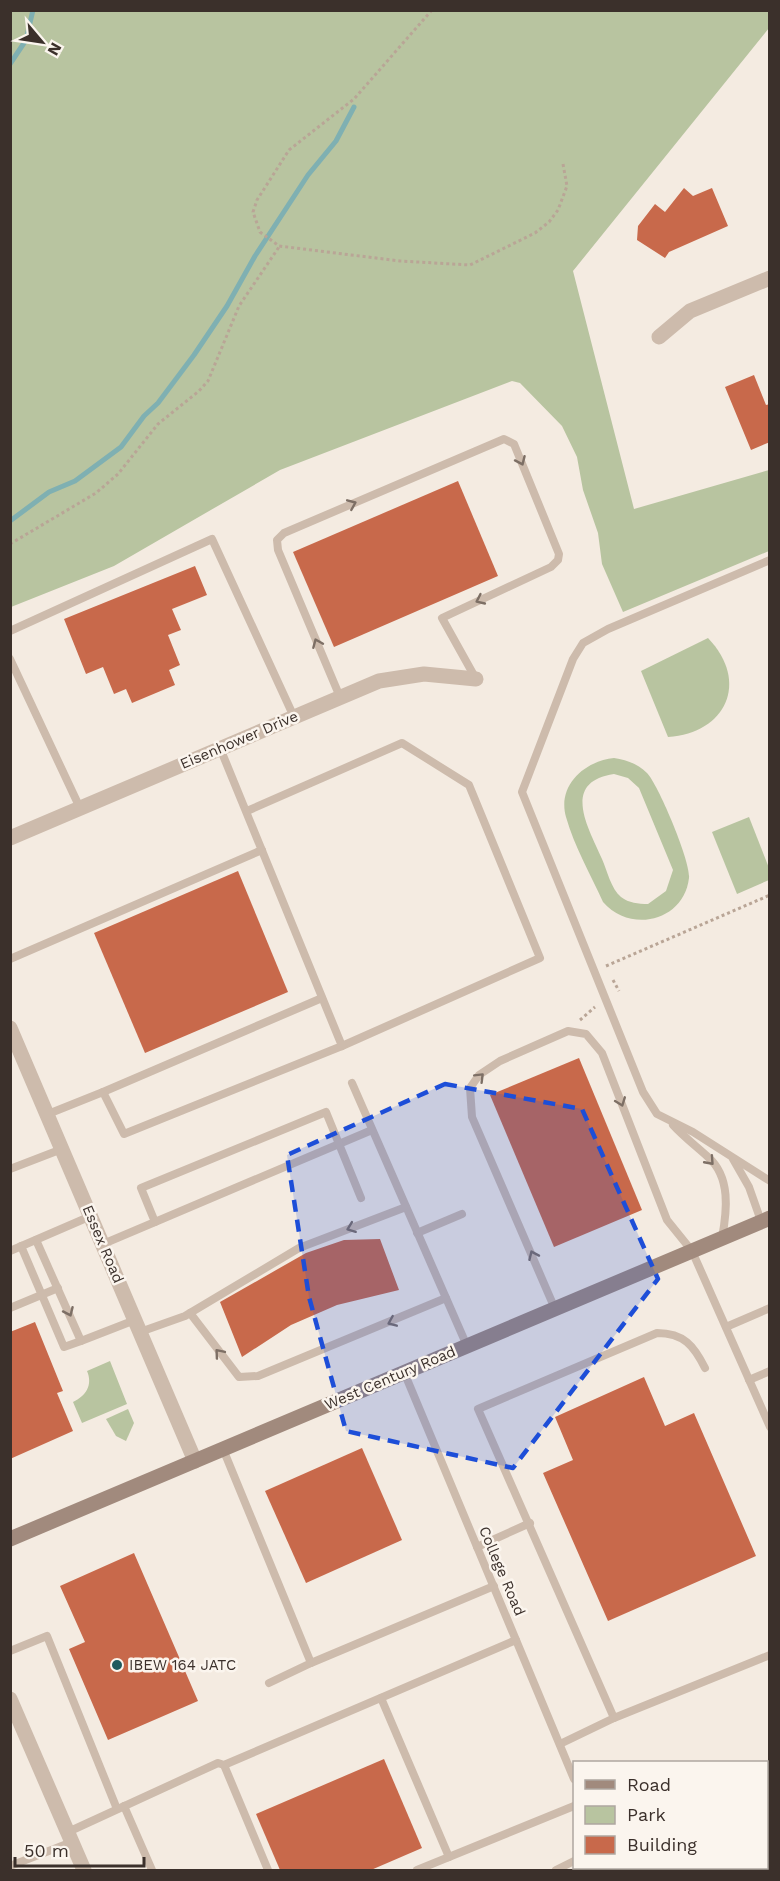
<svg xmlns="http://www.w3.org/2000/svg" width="780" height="1881" font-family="'Work Sans',sans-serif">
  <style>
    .green { fill: #b8c4a0; fill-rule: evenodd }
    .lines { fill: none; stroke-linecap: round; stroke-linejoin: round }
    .stream { stroke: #7fb0b2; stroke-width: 5 }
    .building { fill: #c8694b }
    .path { stroke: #b9a596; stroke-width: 3; stroke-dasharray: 3 3; stroke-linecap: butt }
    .lane { stroke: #cdbbac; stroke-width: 8 }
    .street { stroke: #cdbbac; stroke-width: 15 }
    .secondary { stroke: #a18a7d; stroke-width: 15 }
    .oneway { stroke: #7d6f65 }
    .marked { fill: #1d4ed8; fill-opacity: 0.2; stroke: #1d4ed8; stroke-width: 4.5; stroke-dasharray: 12 8; stroke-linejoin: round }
    .poi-dot { fill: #1f5a5e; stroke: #fbf5ee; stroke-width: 2 }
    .labels { text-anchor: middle; stroke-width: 5; stroke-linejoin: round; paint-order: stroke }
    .street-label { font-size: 15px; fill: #3b302b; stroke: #fbf5ee }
    .poi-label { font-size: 15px; fill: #3b302b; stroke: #fbf5ee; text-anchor: start }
  </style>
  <rect width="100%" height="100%" fill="#f4ebe1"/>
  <!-- green -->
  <g class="green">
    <polygon points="11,10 769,11 769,28 573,271 634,509 769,470 769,551 623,612 602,564 598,533 583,490 577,457 562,426 520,383 512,381 280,470 114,566 11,607"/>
    <path d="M708 638C750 682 726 733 668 737L641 671Z"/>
    <path d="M614 758C627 760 638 764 647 773 658 784 691 862 689 878 684 921 631 934 603 902 591 875 574 846 566 817 557 785 585 761 614 758ZM614 774 628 778 639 788 673 870 666 891 648 904C638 904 629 903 621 897 611 889 607 870 602 859 589 829 560 782 614 774Z"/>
    <polygon points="749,817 769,868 769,880 737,894 712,832"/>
    <path d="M110 1361 127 1404 82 1423 73 1402C86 1396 93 1385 87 1371Z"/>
    <polygon points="128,1409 134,1423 126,1441 116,1436 106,1419"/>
  </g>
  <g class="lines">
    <!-- stream -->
    <g class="stream">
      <polyline points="10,64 26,40 33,10"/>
      <polyline points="10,521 49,492 75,481 121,447 144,416 158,403 194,355 227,306 255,256 308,175 336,141 354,107"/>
    </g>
  </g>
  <!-- building -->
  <g class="building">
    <polygon points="684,188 693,196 712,188 728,226 669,252 665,258 637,240 638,226 655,204 665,212"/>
    <polygon points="754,375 766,405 770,404 770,442 751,450 725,387"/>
    <polygon points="458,481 498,576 334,647 293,552"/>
    <polygon points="195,566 207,595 172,609 181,630 168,635 180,665 169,670 175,685 132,703 126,689 114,694 103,667 86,674 64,619"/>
    <polygon points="238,871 288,992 145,1053 94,933"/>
    <polygon points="579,1058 642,1210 554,1247 490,1095"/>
    <polygon points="380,1239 399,1290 337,1305 291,1325 242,1357 220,1302 306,1253 344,1240"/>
    <polygon points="35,1322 63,1391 57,1393 73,1431 10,1459 10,1332"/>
    <polygon points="644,1377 665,1426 694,1413 756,1556 608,1621 543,1473 573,1460 555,1417"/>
    <polygon points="362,1448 402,1540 306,1583 265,1491"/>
    <polygon points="134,1553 198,1701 108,1740 69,1649 85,1642 60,1586"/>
    <polygon points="384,1759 422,1848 371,1870 280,1870 256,1814"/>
  </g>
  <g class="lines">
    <!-- path -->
    <g class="path">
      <polyline points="432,10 354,99 289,150 257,200 253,212 260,232 279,246 400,261 470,265 535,233 549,222 558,210 567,186 563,164"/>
      <polyline points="10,544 96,493 118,474 158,424 199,391 208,381 239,306 279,247"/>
      <polyline points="606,966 770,895"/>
      <polyline points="613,980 619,991"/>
      <polyline points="580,1020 595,1007"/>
    </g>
    <!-- lane -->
    <g class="lane">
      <polyline points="770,560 608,629 583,643 573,659 522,792 643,1092 657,1114 693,1132 770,1181"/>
      <polyline points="10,631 212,539 294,717"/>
      <polyline points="10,659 80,808"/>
      <polyline points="340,697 278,550 277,540 284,533 504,439 514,444 559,554 558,560 551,567 442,618 476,679"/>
      <polyline points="247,811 402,743 469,785 540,958 342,1046"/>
      <polyline points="10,959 262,850"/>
      <polyline points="352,1083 467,1346"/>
      <polyline points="103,1092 322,998"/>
      <polyline points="48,1114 103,1092 124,1134 342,1046 220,748"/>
      <path d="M673 1125C684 1137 696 1146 708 1157 731 1177 727 1211 722 1238"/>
      <polyline points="733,1159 749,1187 761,1221"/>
      <polyline points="10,1169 62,1149"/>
      <polyline points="155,1222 372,1130"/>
      <polyline points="417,1233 462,1214"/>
      <polyline points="36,1240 81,1341 135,1320"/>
      <polyline points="103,1244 155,1222 141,1188 326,1112 361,1198"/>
      <polyline points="21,1246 64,1347 81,1341"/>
      <polyline points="10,1251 91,1216"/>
      <polyline points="10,1308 58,1288"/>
      <polyline points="555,1309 472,1117 470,1088 479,1075 500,1061 568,1031 586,1034 602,1053 667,1220 692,1251 770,1427"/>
      <polyline points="190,1313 239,1377 258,1376 446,1298"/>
      <polyline points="726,1327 770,1308"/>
      <polyline points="140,1332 185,1316 299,1248 406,1207"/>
      <path d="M705 1368C694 1346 684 1333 657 1333L478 1409 614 1718 770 1655"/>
      <polyline points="404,1372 574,1779"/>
      <polyline points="749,1380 770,1371"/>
      <polyline points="223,1449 311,1663 494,1586"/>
      <polyline points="477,1547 530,1523"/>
      <polyline points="10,1651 47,1636 117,1809"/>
      <polyline points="269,1683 311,1663"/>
      <polyline points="381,1698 449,1857"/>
      <polyline points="560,1744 614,1718"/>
      <polyline points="224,1765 268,1870"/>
      <polyline points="766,1771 770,1769"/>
      <polyline points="124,1806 152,1870"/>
      <polyline points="68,1832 218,1763 224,1765 516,1640"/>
      <polyline points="10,1866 72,1842"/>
      <polyline points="633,1868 634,1870"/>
      <polyline points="417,1870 574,1806"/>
      <polyline points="556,1870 574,1861"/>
    </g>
    <!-- street -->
    <g class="street">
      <polyline points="659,337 690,311 770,278"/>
      <polyline points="10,838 379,681 424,674 476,679"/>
      <polyline points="10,1028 195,1461"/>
      <polyline points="10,1699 84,1870"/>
    </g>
    <!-- secondary -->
    <polyline class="secondary" points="10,1539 770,1218"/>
  </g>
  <!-- one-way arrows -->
  <defs><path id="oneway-chevron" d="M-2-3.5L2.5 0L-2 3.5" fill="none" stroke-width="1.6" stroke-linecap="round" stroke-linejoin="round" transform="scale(1.5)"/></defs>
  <g class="oneway">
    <use href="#oneway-chevron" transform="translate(521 461) rotate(66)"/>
    <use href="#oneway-chevron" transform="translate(352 504) rotate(-23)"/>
    <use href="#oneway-chevron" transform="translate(480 600) rotate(155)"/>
    <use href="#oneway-chevron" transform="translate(317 643) rotate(-113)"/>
    <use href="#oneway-chevron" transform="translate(480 1077) rotate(-45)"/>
    <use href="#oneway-chevron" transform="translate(621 1102) rotate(69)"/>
    <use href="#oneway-chevron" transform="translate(710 1161) rotate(48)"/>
    <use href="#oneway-chevron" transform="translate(351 1228) rotate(159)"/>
    <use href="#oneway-chevron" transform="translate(533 1255) rotate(-114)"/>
    <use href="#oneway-chevron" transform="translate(69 1312) rotate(66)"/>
    <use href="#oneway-chevron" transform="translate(392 1322) rotate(157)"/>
    <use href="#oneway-chevron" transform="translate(219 1353) rotate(-130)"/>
  </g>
  <!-- marked area -->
  <path class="marked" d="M445 1084 582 1109 658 1279 513 1468 346 1431 309 1297 287 1155Z"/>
  <!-- markers -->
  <circle class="poi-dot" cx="117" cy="1665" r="6"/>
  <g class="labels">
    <!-- street labels -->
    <g class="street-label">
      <text transform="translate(239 740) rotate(-23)" y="5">Eisenhower Drive</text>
      <text transform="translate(103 1244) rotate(67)" y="5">Essex Road</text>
      <text transform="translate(390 1378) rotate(-23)" y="5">West Century Road</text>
      <text transform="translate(502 1571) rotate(67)" y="5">College Road</text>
    </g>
    <!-- poi labels -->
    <g class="poi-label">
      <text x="129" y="1670">IBEW 164 JATC</text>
    </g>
  </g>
  <!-- border -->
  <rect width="780" height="1881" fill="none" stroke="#3b302b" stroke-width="24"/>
  <!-- legend -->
  <rect x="573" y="1761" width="195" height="108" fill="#fbf5ee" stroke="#aea6a0" stroke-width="1.5"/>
  <rect x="585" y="1780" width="30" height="9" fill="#a18a7d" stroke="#aea6a0" stroke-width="1.5"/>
  <text x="627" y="1791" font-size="18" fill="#3b302b">Road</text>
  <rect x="585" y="1806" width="30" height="18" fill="#b8c4a0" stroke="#aea6a0" stroke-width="1.5"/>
  <text x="627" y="1821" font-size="18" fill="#3b302b">Park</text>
  <rect x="585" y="1836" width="30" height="18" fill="#c8694b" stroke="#aea6a0" stroke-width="1.5"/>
  <text x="627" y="1851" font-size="18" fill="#3b302b">Building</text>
  <!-- north arrow -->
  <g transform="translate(42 42) rotate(119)" stroke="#fbf5ee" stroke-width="4.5" paint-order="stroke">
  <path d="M0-4.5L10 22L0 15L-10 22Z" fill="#3b302b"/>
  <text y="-9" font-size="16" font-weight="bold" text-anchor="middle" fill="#3b302b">N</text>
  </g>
  <!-- scale -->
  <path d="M15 1857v9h129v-9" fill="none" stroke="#3b302b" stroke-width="3"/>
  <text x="24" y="1857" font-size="18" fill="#3b302b" stroke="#fbf5ee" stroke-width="4.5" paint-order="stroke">50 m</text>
</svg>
